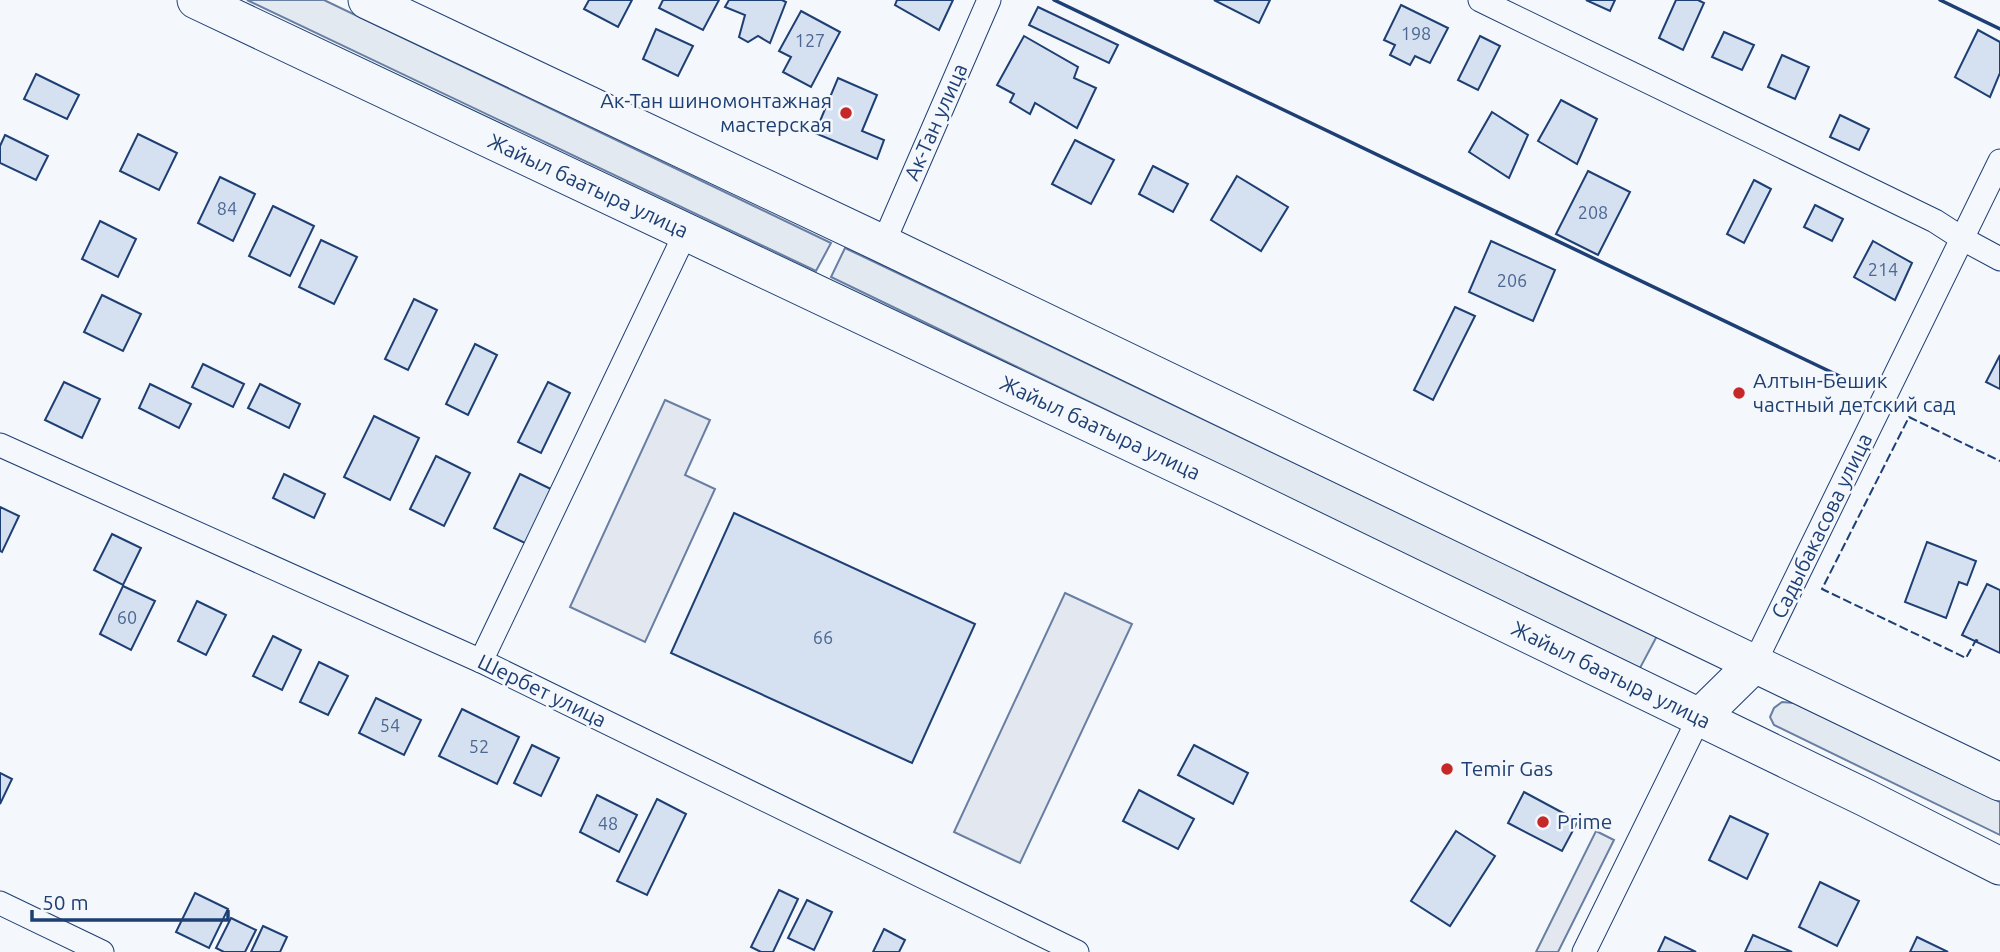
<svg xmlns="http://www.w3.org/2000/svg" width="2000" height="952" font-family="Ubuntu,sans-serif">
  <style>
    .green { fill: #e3e9f0; stroke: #687fa3; stroke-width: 2 }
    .parking { fill: #e3e8f0; stroke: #687fa3; stroke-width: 2 }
    .building { fill: #d5e0f0; stroke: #1d3f73; stroke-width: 2 }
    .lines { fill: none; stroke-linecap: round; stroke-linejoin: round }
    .minor-casing { stroke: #1d3f73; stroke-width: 25 }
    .primary-casing { stroke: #1d3f73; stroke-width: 39 }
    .minor { stroke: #f4f7fb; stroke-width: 23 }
    .primary { stroke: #f4f7fb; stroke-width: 37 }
    .fence { stroke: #1d3f73; stroke-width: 2; stroke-dasharray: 9 3.5; stroke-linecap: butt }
    .wall { stroke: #1d3f73; stroke-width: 3.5 }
    .poi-dot { fill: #c62828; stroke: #f4f7fb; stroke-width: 2.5 }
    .labels { text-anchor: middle; stroke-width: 5; stroke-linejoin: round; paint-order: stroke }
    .number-label { font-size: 18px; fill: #4b6792 }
    .poi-label { font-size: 21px; fill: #1d3f73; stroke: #f4f7fb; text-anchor: start }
    .street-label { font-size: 21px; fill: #1d3f73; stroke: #f4f7fb }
  </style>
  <rect width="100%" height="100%" fill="#f4f7fb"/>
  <!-- green -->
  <g class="green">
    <polygon points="247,0 324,0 831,243 816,271"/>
    <polygon points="845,248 1657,636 1640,668 831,277"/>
    <polygon points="1782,702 1794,703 2000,802 2000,835 1774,725 1770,717 1774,708"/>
  </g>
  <!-- parking -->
  <g class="parking">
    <polygon points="665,400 710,420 685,475 715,489 645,642 570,607"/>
    <polygon points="1065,593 1132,624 1020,863 954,832"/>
    <polygon points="1596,831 1614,840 1558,952 1536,952"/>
  </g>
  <!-- building -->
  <g class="building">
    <polygon points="589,0 632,0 618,27 584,9"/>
    <polygon points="663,0 719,0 703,30 659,8"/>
    <polygon points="729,0 782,0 786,2 770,43 758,36 748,42 739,37 745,15 725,7"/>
    <polygon points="897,0 953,0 939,30 895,5"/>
    <polygon points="1214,0 1270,0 1259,23"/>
    <polygon points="1586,0 1615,0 1610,11"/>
    <polygon points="1676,0 1698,0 1704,3 1683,50 1659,38"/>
    <polygon points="1401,5 1448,28 1430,63 1415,56 1410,65 1390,55 1395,45 1384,40"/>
    <polygon points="1038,7 1118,45 1109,63 1029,25"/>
    <polygon points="801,11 840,32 811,87 783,72 791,57 779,51"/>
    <polygon points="656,29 693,46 678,76 643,59"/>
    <polygon points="1978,30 2000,42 2000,73 1990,97 1955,77"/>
    <polygon points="1724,32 1754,45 1742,70 1712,57"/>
    <polygon points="1024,36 1078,67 1074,78 1096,88 1077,128 1035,103 1030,114 1010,102 1014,94 997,85"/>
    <polygon points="1480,36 1500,46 1478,90 1458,80"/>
    <polygon points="1782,55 1809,67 1795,99 1768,87"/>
    <polygon points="36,74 79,95 67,119 24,99"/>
    <polygon points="838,78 877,95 862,131 884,140 877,159 815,133"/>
    <polygon points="1561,100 1597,119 1577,164 1538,141"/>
    <polygon points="1492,112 1528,135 1509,178 1469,152"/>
    <polygon points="1840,115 1869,129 1859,150 1830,137"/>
    <polygon points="138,134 177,153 159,190 120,171"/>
    <polygon points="5,135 48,156 36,180 0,163 0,146"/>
    <polygon points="1075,140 1114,160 1091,204 1052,184"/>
    <polygon points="1153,166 1188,184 1173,212 1139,194"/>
    <polygon points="1588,171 1630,192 1598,255 1556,234"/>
    <polygon points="1237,176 1288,207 1261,251 1211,220"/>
    <polygon points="220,177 255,194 233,241 198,223"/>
    <polygon points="1754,180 1771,189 1744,243 1727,234"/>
    <polygon points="1815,205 1843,219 1832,241 1804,227"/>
    <polygon points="273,206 314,226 290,276 249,256"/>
    <polygon points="100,221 136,239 118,277 82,259"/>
    <polygon points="321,240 357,257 334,304 299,287"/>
    <polygon points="1491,241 1555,270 1533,321 1469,292"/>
    <polygon points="1873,241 1912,263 1895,300 1854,277"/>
    <polygon points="102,295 141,314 123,351 84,332"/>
    <polygon points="414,299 437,310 408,370 385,359"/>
    <polygon points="1455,307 1475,316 1433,400 1414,390"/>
    <polygon points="475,344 497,355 468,415 446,404"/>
    <polygon points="2000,355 2000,389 1986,382"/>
    <polygon points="203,364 244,384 233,407 192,387"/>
    <polygon points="64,382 100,399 82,438 45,420"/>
    <polygon points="548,382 570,393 541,453 518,442"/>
    <polygon points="150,384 191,404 179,428 139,408"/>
    <polygon points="260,384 300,404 289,428 248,408"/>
    <polygon points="374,416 419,438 390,500 344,477"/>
    <polygon points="436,456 470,473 444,526 410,509"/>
    <polygon points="284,474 325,494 314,518 273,498"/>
    <polygon points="520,474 555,491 529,545 494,528"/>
    <polygon points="0,507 19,516 2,552 0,551"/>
    <polygon points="734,513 975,624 912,763 671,653"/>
    <polygon points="112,534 141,548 123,585 94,570"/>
    <polygon points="1927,542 1976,561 1967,585 1959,582 1946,618 1905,602"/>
    <polygon points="1987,584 2000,590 2000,653 1962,635"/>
    <polygon points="123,586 155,601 131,650 100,634"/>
    <polygon points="197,601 226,615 206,655 178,641"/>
    <polygon points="273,636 301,650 282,690 253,676"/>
    <polygon points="319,662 348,676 328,715 300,702"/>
    <polygon points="376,698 421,720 404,755 359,733"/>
    <polygon points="462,709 519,737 497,784 439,756"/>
    <polygon points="532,745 559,758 541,796 514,783"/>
    <polygon points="1194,745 1248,773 1233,804 1178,775"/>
    <polygon points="0,773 12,779 0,804"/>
    <polygon points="1139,790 1194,819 1178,849 1123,821"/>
    <polygon points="1524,792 1578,821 1562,851 1508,823"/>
    <polygon points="597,795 637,815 619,852 580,832"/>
    <polygon points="657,799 686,814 647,895 617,881"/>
    <polygon points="1730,816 1768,834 1747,879 1709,860"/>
    <polygon points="1456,831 1495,856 1450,926 1411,901"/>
    <polygon points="1820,882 1859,901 1837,946 1799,927"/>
    <polygon points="779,890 798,899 773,952 761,952 751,947"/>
    <polygon points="195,893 228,909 209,948 176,932"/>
    <polygon points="807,900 832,912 814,950 788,938"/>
    <polygon points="231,918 256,930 245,952 224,952 216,948"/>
    <polygon points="263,926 287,937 280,952 251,952"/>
    <polygon points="884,929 905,940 899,952 873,952"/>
    <polygon points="1753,935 1792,952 1745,952"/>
    <polygon points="1665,937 1696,952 1658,952"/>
    <polygon points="1917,937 1948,952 1910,952"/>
  </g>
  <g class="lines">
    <defs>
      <g id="minor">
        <polyline points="1480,0 1935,221 1963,239 2000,259"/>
        <polyline points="883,244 989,0"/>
        <polyline points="0,445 481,661 1077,952"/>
        <polyline points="481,661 686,232"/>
        <polyline points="1754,664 2000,161"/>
        <polyline points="0,903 102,952"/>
        <polyline points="1584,952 1699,718"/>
      </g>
      <g id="primary">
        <polyline points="196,0 1231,490 1866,798 2000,866"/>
        <polyline points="367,0 883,244 2000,782"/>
        <polyline points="1699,718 1754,664"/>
      </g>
    </defs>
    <!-- minor casing -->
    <use href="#minor" class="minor-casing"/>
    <!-- primary casing -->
    <use href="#primary" class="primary-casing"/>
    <!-- minor -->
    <use href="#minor" class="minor"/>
    <!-- primary -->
    <use href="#primary" class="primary"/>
    <!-- fence -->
    <polyline class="fence" points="1978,641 1976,640 1966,658 1822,589 1909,417 2000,461"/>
    <!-- wall -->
    <g class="wall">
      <polyline points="1054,0 1852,382"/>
      <polyline points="1940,0 2000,29"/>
    </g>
  </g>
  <!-- markers -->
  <g class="poi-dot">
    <circle cx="846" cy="113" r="7"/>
    <circle cx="1739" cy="393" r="7"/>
    <circle cx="1447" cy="769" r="7"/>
    <circle cx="1543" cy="822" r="7"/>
  </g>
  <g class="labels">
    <!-- number labels -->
    <g class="number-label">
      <text x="1416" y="40">198</text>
      <text x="810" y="47">127</text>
      <text x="227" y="215">84</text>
      <text x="1593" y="219">208</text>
      <text x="1883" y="276">214</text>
      <text x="1512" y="287">206</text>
      <text x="127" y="624">60</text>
      <text x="823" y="644">66</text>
      <text x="390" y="732">54</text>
      <text x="479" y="753">52</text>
      <text x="608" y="830">48</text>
    </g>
    <!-- poi labels -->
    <g class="poi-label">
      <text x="832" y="108" text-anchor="end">Ак-Тан шиномонтажная<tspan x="832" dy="24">мастерская</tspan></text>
      <text x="1753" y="388">Алтын-Бешик<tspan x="1753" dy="24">частный детский сад</tspan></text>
      <text x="1461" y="776">Temir Gas</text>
      <text x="1557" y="829">Prime</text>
    </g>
    <!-- street labels -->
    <g class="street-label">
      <text transform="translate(936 122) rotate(-66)" y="7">Ак-Тан улица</text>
      <text transform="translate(588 186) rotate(25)" y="7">Жайыл баатыра улица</text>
      <text transform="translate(1100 428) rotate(25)" y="7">Жайыл баатыра улица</text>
      <text transform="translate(1822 526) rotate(-64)" y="7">Садыбакасова улица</text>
      <text transform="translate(1611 675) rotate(26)" y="7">Жайыл баатыра улица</text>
      <text transform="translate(542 691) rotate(26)" y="7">Шербет улица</text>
    </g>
  </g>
  <!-- scale -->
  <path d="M32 910v10h196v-10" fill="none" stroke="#1d3f73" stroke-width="3.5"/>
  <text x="42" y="910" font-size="21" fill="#1d3f73" stroke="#f4f7fb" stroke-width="5" paint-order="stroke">50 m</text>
</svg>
